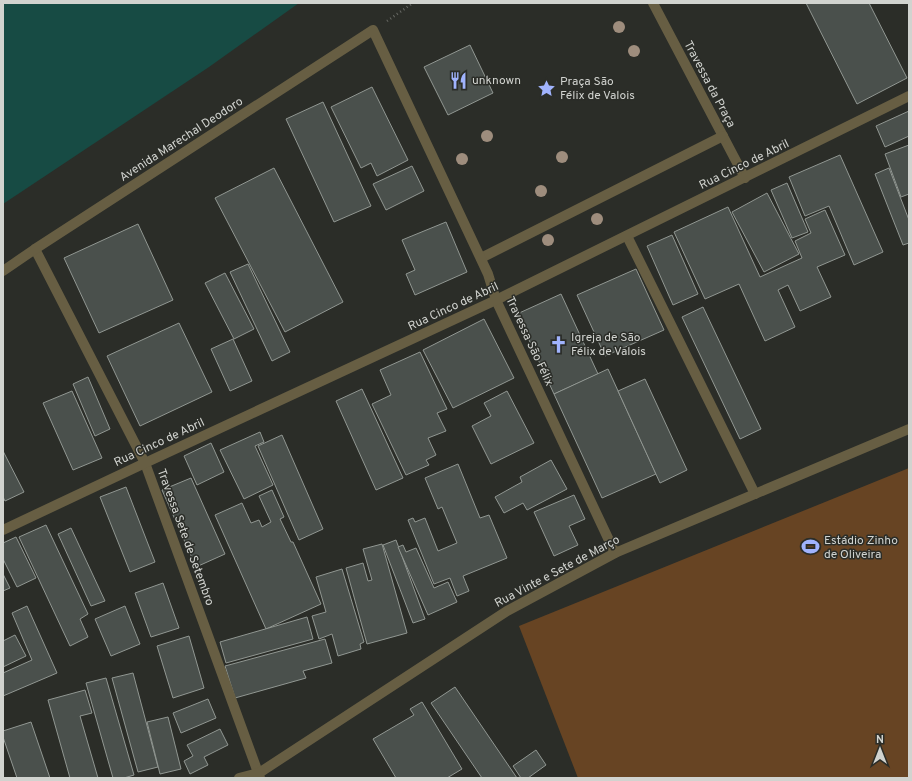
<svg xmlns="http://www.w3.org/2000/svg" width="912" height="781" font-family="Overpass,sans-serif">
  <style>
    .green { fill: #674423 }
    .water { fill: #174b44 }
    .building { fill: #4a504c; stroke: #919792 }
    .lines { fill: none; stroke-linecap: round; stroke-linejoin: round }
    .path { stroke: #666863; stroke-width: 2.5; stroke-dasharray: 1 3; stroke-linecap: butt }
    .minor { stroke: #675e43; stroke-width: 10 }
    .tertiary { stroke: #675e43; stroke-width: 10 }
    .tree { fill: #9e8d7d }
    .labels { text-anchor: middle; stroke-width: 3; stroke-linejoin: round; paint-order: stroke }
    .poi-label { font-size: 12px; fill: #d1d3cf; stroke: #2b2d28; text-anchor: start }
    .street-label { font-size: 12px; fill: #d1d3cf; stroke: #2b2d28 }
  </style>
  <rect width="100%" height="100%" fill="#2b2d28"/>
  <!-- green -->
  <polygon class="green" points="909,468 909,778 578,778 519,626"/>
  <!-- water -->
  <polygon class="water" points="3,3 299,3 209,67 3,204"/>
  <!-- building -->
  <g class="building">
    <polygon points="806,3 869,3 907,78 857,104"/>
    <polygon points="470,45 493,93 448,115 424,67"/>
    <polygon points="372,87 408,160 377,176 371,163 361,168 331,107"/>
    <polygon points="323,102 371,206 334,222 286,119"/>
    <polygon points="909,111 909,136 885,147 876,126"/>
    <polygon points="909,145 909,194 901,197 885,154"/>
    <polygon points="840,155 883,252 854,265 829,206 805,216 789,177"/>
    <polygon points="412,166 424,191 386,210 373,184"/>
    <polygon points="274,168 343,302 285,332 215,198"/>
    <polygon points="889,168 909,220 909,243 903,245 875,174"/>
    <polygon points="787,183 808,232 792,238 771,190"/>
    <polygon points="767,193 799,254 764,272 732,212"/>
    <polygon points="728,207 760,277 802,258 795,241 811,233 805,219 825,210 845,255 817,267 831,297 800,311 788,285 778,290 795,327 765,341 739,284 705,299 674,232"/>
    <polygon points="446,222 467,272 415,295 406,274 415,270 402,240"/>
    <polygon points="138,224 173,300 99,333 64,258"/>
    <polygon points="672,235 698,294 673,305 647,246"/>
    <polygon points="248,264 290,352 272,361 230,272"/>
    <polygon points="636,269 664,330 605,356 577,295"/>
    <polygon points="225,273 254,329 234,339 205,283"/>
    <polygon points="561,294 598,374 554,394 517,314"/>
    <polygon points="703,307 761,429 740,439 682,317"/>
    <polygon points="484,319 514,378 453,408 423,350"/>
    <polygon points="179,323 212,392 140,426 107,356"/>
    <polygon points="233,339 252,381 230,391 211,349"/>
    <polygon points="420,352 447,409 437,413 446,431 428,438 436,455 426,460 429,465 406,475 372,404 391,395 380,370"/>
    <polygon points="608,369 656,474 602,498 554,394"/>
    <polygon points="88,377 110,429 95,436 73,384"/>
    <polygon points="645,379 687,470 660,483 618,391"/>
    <polygon points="362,389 403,478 376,490 336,401"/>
    <polygon points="72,391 102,458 73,470 43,403"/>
    <polygon points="507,391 534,443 491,464 472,426 491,416 484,403"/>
    <polygon points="260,432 264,442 255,446 273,485 244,499 220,450"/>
    <polygon points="282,435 323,529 299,540 258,446"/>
    <polygon points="211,443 224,472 197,485 184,456"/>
    <polygon points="3,451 24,492 5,501 3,497"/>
    <polygon points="551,460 567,489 527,510 523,503 504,513 495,497 522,482 520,477"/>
    <polygon points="458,464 480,518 489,515 507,558 463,576 469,591 457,596 450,578 434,584 408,520 413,518 415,522 425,518 438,551 457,543 442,507 438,509 425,478"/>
    <polygon points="191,478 225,554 196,567 162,490"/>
    <polygon points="126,487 155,562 130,572 100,497"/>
    <polygon points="272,490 284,517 280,519 291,542 293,542 321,604 266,629 215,515 242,503 251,523 259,520 262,527 271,522 259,496"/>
    <polygon points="574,495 585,519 569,526 578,545 554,556 534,512"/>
    <polygon points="46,525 88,614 80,619 88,637 70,646 19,537"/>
    <polygon points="71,528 105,601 91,606 58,534"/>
    <polygon points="16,537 36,578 17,587 3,559 3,543"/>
    <polygon points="396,540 425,619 413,623 383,545"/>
    <polygon points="382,544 407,633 367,644 346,568 363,563 368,581 372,580 363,549"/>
    <polygon points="403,545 406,552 416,548 434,588 448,582 457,602 428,615 398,547"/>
    <polygon points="342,569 364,642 360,644 361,649 338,656 332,634 319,639 312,616 326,612 316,577"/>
    <polygon points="3,574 10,588 3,591"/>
    <polygon points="163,583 179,628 151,637 135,593"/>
    <polygon points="27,606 57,673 3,696 3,673 32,660 12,613"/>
    <polygon points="125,606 140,644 111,656 95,619"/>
    <polygon points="307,617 313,639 226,663 220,642"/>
    <polygon points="15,635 26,656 3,667 3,641"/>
    <polygon points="189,636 204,688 173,698 157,646"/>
    <polygon points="325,639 332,663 303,671 306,678 235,698 225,666"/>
    <polygon points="133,673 158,767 138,772 112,678"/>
    <polygon points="106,678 134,775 124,778 113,778 86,683"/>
    <polygon points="455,687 517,778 482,778 431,703"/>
    <polygon points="85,690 92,713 80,716 98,778 70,778 48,700"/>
    <polygon points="208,699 216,718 181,733 173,713"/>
    <polygon points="422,702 462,769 447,778 396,778 373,739 414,715 410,709"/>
    <polygon points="168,717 181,769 160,774 147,722"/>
    <polygon points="31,722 50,778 17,778 3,737 3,731"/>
    <polygon points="220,729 228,745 204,757 208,765 190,774 184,761 193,756 187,745"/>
    <polygon points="536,750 546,765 528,778 521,778 513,766"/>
  </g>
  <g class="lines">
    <!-- path -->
    <polyline class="path" points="387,21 413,3"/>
    <!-- minor -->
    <g class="minor">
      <polyline points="627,236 755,494"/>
      <polyline points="35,249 145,463 260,778"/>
      <polyline points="496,300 615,553"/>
      <polyline points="239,778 259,773 507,611 615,553 909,429"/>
    </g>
    <!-- tertiary -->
    <g class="tertiary">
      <polyline points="653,3 745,178"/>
      <polyline points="481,258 723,136"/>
      <polyline points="3,271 35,249 373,30 488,274 496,300"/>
      <polyline points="3,530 145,463 496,300 909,96"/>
    </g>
  </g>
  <!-- trees -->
  <g class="tree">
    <circle cx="619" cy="27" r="6"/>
    <circle cx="634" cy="51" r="6"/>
    <circle cx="487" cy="136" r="6"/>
    <circle cx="562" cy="157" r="6"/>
    <circle cx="462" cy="159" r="6"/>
    <circle cx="541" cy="191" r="6"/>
    <circle cx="597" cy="219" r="6"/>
    <circle cx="548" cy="240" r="6"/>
  </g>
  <!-- icons -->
  <defs>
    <symbol id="restaurant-bare" viewBox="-9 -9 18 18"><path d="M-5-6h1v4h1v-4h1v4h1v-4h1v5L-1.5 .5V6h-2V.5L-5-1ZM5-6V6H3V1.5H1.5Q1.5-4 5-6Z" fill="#a0b3fd" stroke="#2b2d28" stroke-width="2.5" paint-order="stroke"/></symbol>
    <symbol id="sight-bare" viewBox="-9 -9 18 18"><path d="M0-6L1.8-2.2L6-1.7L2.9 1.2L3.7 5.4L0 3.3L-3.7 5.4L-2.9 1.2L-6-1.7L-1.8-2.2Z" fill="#a0b3fd" stroke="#2b2d28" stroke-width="2.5" paint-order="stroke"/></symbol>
    <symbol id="church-bare" viewBox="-9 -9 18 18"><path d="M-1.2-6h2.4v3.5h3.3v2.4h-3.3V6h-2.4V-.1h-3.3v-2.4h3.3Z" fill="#a0b3fd" stroke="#2b2d28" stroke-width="2.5" paint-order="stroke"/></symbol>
    <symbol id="stadium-bare" viewBox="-9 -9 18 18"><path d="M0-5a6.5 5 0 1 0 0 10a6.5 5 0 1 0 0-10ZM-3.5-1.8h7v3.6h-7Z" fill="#a0b3fd" stroke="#2b2d28" stroke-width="2.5" paint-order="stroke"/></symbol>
  </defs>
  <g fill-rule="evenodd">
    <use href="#restaurant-bare" x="446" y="68" width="25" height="25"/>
    <use href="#sight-bare" x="534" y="76" width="25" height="25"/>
    <use href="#church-bare" x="546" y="332" width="25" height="25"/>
    <use href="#stadium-bare" x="798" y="534" width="25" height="25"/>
  </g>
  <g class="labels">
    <!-- poi labels -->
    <g class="poi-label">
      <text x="472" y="84">unknown</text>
      <text x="560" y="85">Praça São<tspan x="560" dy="14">Félix de Valois</tspan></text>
      <text x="571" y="341">Igreja de São<tspan x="571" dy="14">Félix de Valois</tspan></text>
      <text x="824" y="544">Estádio Zinho<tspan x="824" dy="14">de Oliveira</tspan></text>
    </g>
    <!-- street labels -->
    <g class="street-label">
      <text transform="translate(710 84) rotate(62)" y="4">Travessa da Praça</text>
      <text transform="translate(181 139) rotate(-33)" y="4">Avenida Marechal Deodoro</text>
      <text transform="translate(744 164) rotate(-26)" y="4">Rua Cinco de Abril</text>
      <text transform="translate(453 306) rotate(-25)" y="4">Rua Cinco de Abril</text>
      <text transform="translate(530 341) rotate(65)" y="4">Travessa São Félix</text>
      <text transform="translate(159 442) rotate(-25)" y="4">Rua Cinco de Abril</text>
      <text transform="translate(186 537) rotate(70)" y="4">Travessa Sete de Setembro</text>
      <text transform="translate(557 571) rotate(-28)" y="4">Rua Vinte e Sete de Março</text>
    </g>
  </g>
  <!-- border -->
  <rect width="912" height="781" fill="none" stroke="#d1d3cf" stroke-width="8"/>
  <!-- north arrow -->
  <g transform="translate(880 749)" stroke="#2b2d28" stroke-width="3" paint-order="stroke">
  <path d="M0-3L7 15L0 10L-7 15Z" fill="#d1d3cf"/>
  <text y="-6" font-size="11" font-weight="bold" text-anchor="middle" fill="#d1d3cf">N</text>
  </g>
</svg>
